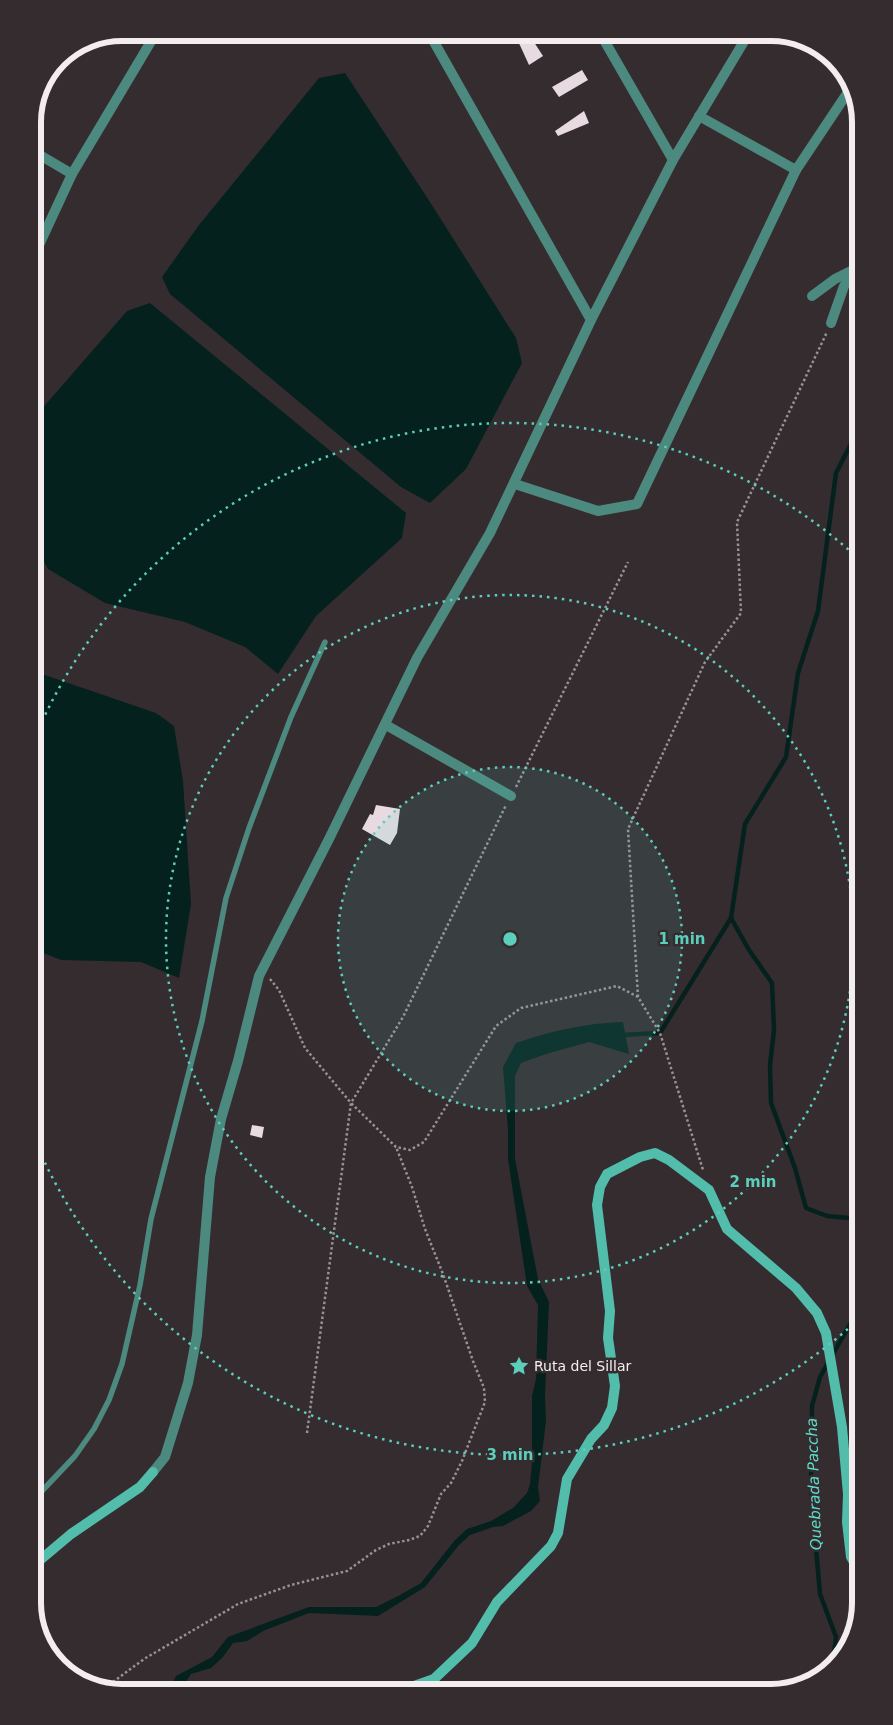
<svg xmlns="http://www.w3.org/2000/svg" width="893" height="1725" font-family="'DejaVu Sans',sans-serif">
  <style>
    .water { fill: #05211d }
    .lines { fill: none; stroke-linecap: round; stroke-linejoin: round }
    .stream { stroke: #05211d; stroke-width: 4.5 }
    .building { fill: #e7dbe1 }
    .path { stroke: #999195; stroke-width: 2.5; stroke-dasharray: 2.5 2.5; stroke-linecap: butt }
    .lane { stroke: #4c897f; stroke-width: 5.5 }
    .street { stroke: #4c897f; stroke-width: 10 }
    .secondary { stroke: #53bdac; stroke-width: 10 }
    .ring { fill: none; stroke: #5bcebc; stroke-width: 2.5; stroke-dasharray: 2.5 5 }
    .labels { text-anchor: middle; stroke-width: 5; stroke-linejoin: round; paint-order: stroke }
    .poi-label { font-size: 14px; fill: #f3edf0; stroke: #352c30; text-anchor: start }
    .water-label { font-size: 15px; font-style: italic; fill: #5ddeca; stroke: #352c30 }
    .rim { fill: none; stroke: #f3edf0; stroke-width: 6 }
    .centre { fill: #5bcebc; stroke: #352c30; stroke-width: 2.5 }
    .ring-label { font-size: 15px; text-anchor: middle; font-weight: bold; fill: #5bcebc; stroke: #352c30; stroke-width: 5; stroke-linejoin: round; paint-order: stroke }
  </style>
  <rect width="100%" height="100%" fill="#352c30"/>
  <!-- water -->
  <g class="water">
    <polygon points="345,73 430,202 516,338 522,363 466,469 430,503 401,487 170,294 162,277 199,225 319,78"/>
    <polygon points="150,303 406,513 402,538 316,616 278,674 245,647 185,622 105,603 48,569 33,542 33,419 127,311"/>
    <polygon points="33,671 156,713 174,726 183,781 191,904 179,978 141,962 61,960 33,949"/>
    <polygon points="33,997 43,1002 44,1044 33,1060"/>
    <path d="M623 1022 629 1054 589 1042 546 1054 521 1063 515 1076V1159L538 1279 549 1302 545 1396 546 1421 538 1487 540 1501 531 1511 503 1526 493 1527 470 1535 459 1545 425 1587 378 1616 309 1613 263 1631 247 1641 233 1643 223 1657 211 1668 191 1674 179 1692H168L176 1676 212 1657 228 1637 309 1607H376L400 1595 421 1583 455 1540 467 1529 491 1521 513 1508 527 1493 530 1484 532 1463V1396L536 1379 538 1305 527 1286 508 1159V1130L503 1067 516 1043C551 1031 586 1023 623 1022Z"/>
  </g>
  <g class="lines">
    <!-- stream -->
    <g class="stream">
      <polyline points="731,918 749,950 772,983 774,1030 770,1065 771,1103 795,1168 806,1208 827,1216 860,1219"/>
      <polyline points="621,1035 660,1033 731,918 745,824 786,757 798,673 818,611 836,473 860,426"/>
      <polyline points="833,1663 836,1637 820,1594 811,1490 812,1406 820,1377 850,1324 860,1316"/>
    </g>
  </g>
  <!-- building -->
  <g class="building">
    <polygon points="530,36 543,56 529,65 518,41"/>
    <polygon points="582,70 588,80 559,97 552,87"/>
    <polygon points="584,111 589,123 558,136 555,131"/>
    <polygon points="376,805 400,809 397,833 390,845 362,829 370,814 373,815"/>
    <polygon points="252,1125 264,1127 262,1138 250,1135"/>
  </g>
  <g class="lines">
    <!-- path -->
    <g class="path">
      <polyline points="516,787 628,562"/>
      <polyline points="270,979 279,990 305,1048 351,1103 396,1147 410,1150 424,1142 496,1026 521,1008 617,986 638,997 660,1033 703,1170"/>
      <polyline points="638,997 628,829 705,662 741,613 737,522 827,332"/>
      <polyline points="307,1433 351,1103 403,1017 506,805"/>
      <polyline points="105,1688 144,1659 238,1604 291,1585 347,1571 376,1550 389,1544 409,1540 420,1536 428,1526 441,1494 451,1483 462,1461 485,1402 484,1388 473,1361 443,1274 425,1229 412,1187 396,1147"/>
    </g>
    <!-- lane -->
    <polyline class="lane" points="33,1499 41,1492 75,1456 94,1429 109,1400 122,1364 140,1285 151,1219 202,1021 226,898 249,828 291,717 325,642"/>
    <!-- street -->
    <g class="street">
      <polyline points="429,33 591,320"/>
      <polyline points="600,33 673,160"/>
      <polyline points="699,116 796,170"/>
      <polyline points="33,151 72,174"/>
      <polyline points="33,258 72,174 156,33"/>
      <polyline points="812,296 835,279 855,269"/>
      <polyline points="831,323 844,286 858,268"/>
      <polyline points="515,484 598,511 637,504 796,170 852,86"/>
      <polyline points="386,725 511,796"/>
      <polyline points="153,1472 165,1457 188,1383 197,1335 210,1177 221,1119 238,1061 259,976 329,839 417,658 490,533 591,320 673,160 749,33"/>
    </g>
    <!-- secondary -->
    <g class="secondary">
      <polyline points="33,1566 71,1534 140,1487 153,1472"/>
      <polyline points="397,1692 434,1679 472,1643 497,1602 551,1546 558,1533 567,1479 591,1439 604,1425 612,1408 615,1386 608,1338 610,1311 597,1205 600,1187 607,1174 640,1157 655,1153 669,1160 709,1190 727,1229 796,1288 817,1313 826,1333 842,1427 848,1494 847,1522 851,1557 860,1572"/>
    </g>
  </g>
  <!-- distance rings -->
  <circle cx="510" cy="939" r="172" fill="#5bcebc" fill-opacity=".12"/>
  <g class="ring">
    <circle cx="510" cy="939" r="172"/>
    <circle cx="510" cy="939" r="344"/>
    <path d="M859 1319A516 516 0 0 1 33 1136M33 742A516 516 0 0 1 859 559"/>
  </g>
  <!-- icons -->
  <defs>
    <symbol id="sight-bare" viewBox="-9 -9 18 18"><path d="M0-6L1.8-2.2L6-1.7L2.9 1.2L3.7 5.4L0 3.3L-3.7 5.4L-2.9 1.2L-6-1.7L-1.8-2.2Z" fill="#5bcebc" stroke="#352c30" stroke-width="2.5" paint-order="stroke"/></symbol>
  </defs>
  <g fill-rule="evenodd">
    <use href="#sight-bare" x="505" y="1352" width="28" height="28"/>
  </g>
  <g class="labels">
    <!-- poi labels -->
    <g class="poi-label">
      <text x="534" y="1371">Ruta del Sillar</text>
    </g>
    <!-- water labels -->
    <g class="water-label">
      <text transform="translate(814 1484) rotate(-92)" y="5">Quebrada Paccha</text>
    </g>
  </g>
  <!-- crop -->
  <path d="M0 0H893V1725H0ZM122 41H771A81 81 0 0 1 852 122V1603A81 81 0 0 1 771 1684H122A81 81 0 0 1 41 1603V122A81 81 0 0 1 122 41Z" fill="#352c30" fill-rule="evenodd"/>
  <path class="rim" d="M122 41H771A81 81 0 0 1 852 122V1603A81 81 0 0 1 771 1684H122A81 81 0 0 1 41 1603V122A81 81 0 0 1 122 41Z"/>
  <circle cx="510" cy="939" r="8" class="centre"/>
  <g class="ring-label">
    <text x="682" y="944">1 min</text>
    <text x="753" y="1187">2 min</text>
    <text x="510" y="1460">3 min</text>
  </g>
</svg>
